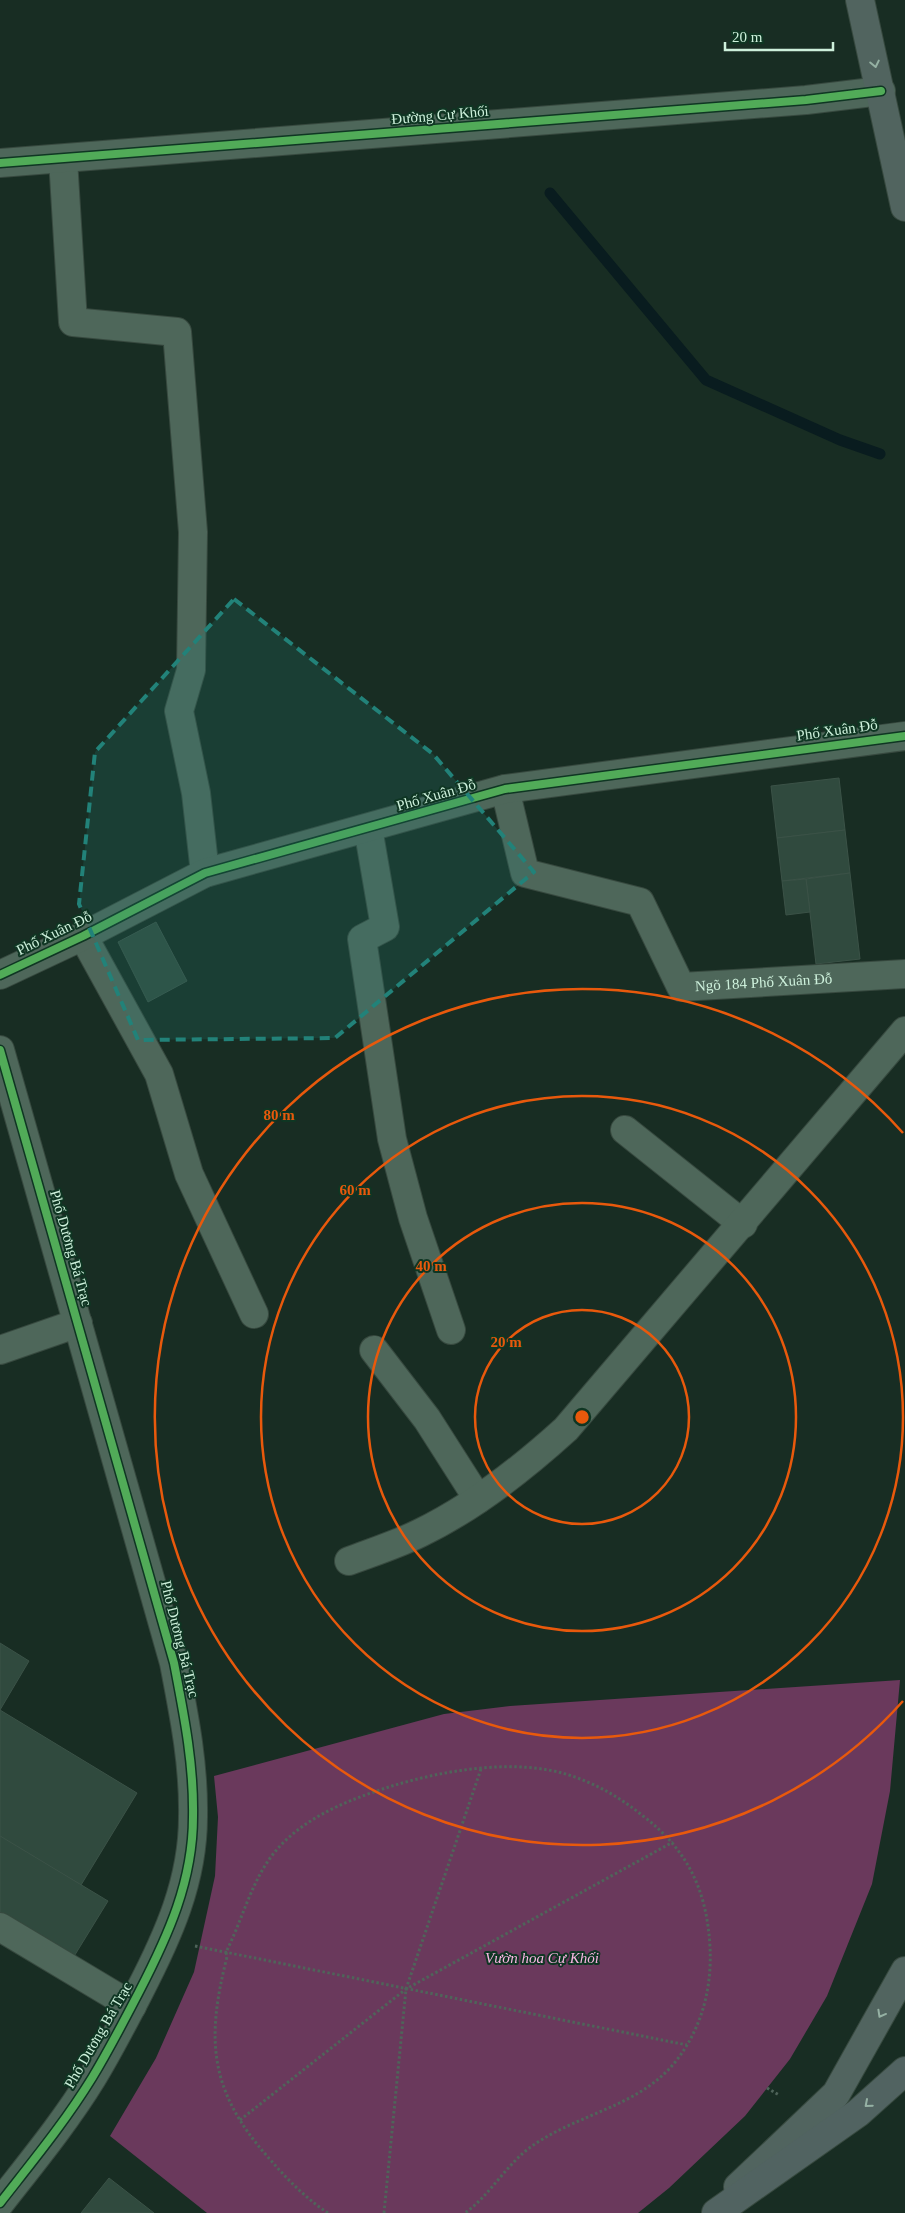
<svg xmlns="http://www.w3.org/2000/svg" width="905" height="2213" font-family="'Times New Roman',serif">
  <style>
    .green { fill: #6a395c }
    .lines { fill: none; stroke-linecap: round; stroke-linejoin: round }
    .stream { stroke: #091c1f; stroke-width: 11 }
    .building { fill: #304a3e; stroke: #3b5247 }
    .minor-casing { stroke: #37493f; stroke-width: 30 }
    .major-casing { stroke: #37493f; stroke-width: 30 }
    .highway-casing { stroke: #37493f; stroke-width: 30 }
    .path { stroke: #4f645a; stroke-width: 3; stroke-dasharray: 2.5 2.5; stroke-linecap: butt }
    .minor { stroke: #4e675a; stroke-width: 28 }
    .major { stroke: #51645f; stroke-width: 28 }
    .highway { stroke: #516361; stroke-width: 28 }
    .cycleway-casing { stroke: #0f3623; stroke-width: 11 }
    .cycleway { stroke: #51ab58; stroke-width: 8 }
    .oneway { stroke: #95b1a3 }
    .oneway2 { stroke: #95b1a4 }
    .marked { fill: #228279; fill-opacity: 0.2; stroke: #228279; stroke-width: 4; stroke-dasharray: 10 6; stroke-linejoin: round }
    .ring { fill: none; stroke: #e8590c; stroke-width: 2.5 }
    .labels { text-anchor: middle; stroke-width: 4; stroke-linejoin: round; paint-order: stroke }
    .street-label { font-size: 15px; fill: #cdf0db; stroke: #0f3623 }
    .park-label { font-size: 15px; font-style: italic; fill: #f9b6e3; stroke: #0f3623 }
    .centre { fill: #e8590c; stroke: #0f3623; stroke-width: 2.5 }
    .ring-label { font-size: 15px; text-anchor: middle; font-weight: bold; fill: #e8590c; stroke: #0f3623; stroke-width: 4; stroke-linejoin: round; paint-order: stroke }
  </style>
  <rect width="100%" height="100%" fill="#182d23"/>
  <!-- green -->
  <polygon class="green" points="900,1680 890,1791 872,1884 827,1996 790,2059 745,2116 669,2188 638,2213 207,2213 110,2136 156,2058 194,1972 215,1876 218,1817 214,1776 444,1714 510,1706"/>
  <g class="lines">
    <!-- stream -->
    <polyline class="stream" points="550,193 706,380 840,440 880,454"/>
  </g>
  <!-- building -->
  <g class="building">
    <polygon points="839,778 845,830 777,838 771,786"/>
    <polygon points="845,830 850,873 782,881 777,838"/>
    <polygon points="850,873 860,959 816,964 806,879"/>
    <polygon points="806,879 810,912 786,915 782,881"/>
    <polygon points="156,922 187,981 148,1002 118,942"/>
    <polygon points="0,1643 29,1661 0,1710"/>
    <polygon points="0,1710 137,1793 81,1885 0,1836"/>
    <polygon points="0,1836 108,1901 73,1958 0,1914"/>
    <polygon points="109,2178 154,2213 81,2213"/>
  </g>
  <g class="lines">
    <defs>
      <g id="minor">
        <polyline points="63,159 73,322 177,332 193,532 191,670 179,711 196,793 205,873"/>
        <polyline points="0,163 806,100 881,91"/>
        <path id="s1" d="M505 789 525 873 640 902 681 987 905 974"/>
        <polyline points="368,828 385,927 362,939 392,1139 413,1218 451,1330"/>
        <polyline points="83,936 159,1074 189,1174 254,1314"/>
        <polyline points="0,975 83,936 205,873 505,789 905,736"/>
        <path d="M0 1050 174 1663C184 1715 194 1764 193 1817 193 1881 168 1936 139 1992 124 2021 109 2050 92 2078 65 2122 32 2162 0 2203"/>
        <polyline points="625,1130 743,1224"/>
        <polyline points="0,1350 78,1323"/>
        <polyline points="374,1350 427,1419 478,1499"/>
        <path d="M349 1561C373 1552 398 1544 420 1533 474 1507 522 1469 566 1429L905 1031"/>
        <polyline points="0,1927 132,2006"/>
      </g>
      <g id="major">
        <polyline points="860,0 905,207"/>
        <polyline points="738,2187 836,2094 905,1971"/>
      </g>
      <polyline id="highway" points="716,2213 858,2113 905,2071"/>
    </defs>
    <!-- minor casing -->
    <use href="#minor" class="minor-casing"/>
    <!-- major casing -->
    <use href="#major" class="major-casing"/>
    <!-- highway casing -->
    <use href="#highway" class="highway-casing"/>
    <!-- path -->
    <g class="path">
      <polyline points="195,1946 687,2045"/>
      <polyline points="767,2088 779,2095"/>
      <polyline points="240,2120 406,1989 673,1842"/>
      <path d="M328 2213C304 2197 285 2177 267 2156 209 2090 206 2039 227 1957L226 1952C245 1915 253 1871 285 1841 314 1813 354 1798 392 1786 445 1770 515 1758 569 1775 597 1784 621 1798 643 1816 688 1850 707 1891 710 1947 712 1988 702 2028 676 2061 639 2108 574 2114 528 2149 504 2168 489 2196 465 2213"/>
      <polyline points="384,2213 406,1989 481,1769"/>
    </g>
    <!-- minor -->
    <use href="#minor" class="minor"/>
    <!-- major -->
    <use href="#major" class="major"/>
    <!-- highway -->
    <use href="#highway" class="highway"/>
    <defs>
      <g id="cycleway">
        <polyline points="0,163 806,100 881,91"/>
        <polyline points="0,975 83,936 205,873 505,789 905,736"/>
        <path d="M0 1050 174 1663C184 1715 194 1764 193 1817 193 1881 168 1936 139 1992 124 2021 109 2050 92 2078 65 2122 32 2162 0 2203"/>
      </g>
    </defs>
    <!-- cycleway casing -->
    <use href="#cycleway" class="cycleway-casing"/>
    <!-- cycleway -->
    <use href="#cycleway" class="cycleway"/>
  </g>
  <!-- one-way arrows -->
  <defs><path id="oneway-chevron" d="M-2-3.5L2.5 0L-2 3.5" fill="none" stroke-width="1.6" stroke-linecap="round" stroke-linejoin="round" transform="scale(1.25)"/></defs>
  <g class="oneway">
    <use href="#oneway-chevron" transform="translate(875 64) rotate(78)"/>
    <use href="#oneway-chevron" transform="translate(881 2014) rotate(119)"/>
  </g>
  <use class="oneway2" href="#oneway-chevron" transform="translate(868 2104) rotate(139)"/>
  <!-- marked area -->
  <path class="marked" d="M234 599 433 754 534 872 335 1038 138 1040 79 904 95 752Z"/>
  <!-- distance rings -->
  <g class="ring">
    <circle cx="582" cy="1417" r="107"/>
    <circle cx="582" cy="1417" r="214"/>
    <circle cx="582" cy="1417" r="321"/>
    <path d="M903 1701A428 428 0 1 1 903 1133"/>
  </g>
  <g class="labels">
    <!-- street labels -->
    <g class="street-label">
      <text transform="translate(440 115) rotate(-5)" y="5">Đường Cự Khối</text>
      <text transform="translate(837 730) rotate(-8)" y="5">Phố Xuân Đỗ</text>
      <text transform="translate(436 795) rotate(-16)" y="5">Phố Xuân Đỗ</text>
      <text transform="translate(54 933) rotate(-26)" y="5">Phố Xuân Đỗ</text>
      <text dy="5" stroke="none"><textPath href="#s1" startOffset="382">Ngõ 184 Phố Xuân Đỗ</textPath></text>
      <text transform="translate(71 1248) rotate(74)" y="5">Phố Dương Bá Trạc</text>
      <text transform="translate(180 1639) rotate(76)" y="5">Phố Dương Bá Trạc</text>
      <text transform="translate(98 2035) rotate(-60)" y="5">Phố Dương Bá Trạc</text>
    </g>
    <!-- park labels -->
    <g class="park-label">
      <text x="542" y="1963">Vườn hoa Cự Khối</text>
    </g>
  </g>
  <circle cx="582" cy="1417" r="8" class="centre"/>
  <g class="ring-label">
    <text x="279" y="1120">80 m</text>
    <text x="355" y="1195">60 m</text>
    <text x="431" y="1271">40 m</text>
    <text x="506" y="1347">20 m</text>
  </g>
  <!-- scale -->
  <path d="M725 42v8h108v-8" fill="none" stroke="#cdf0db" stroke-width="2.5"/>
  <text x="732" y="42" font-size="15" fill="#cdf0db" stroke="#0f3623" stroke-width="4" paint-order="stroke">20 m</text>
</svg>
